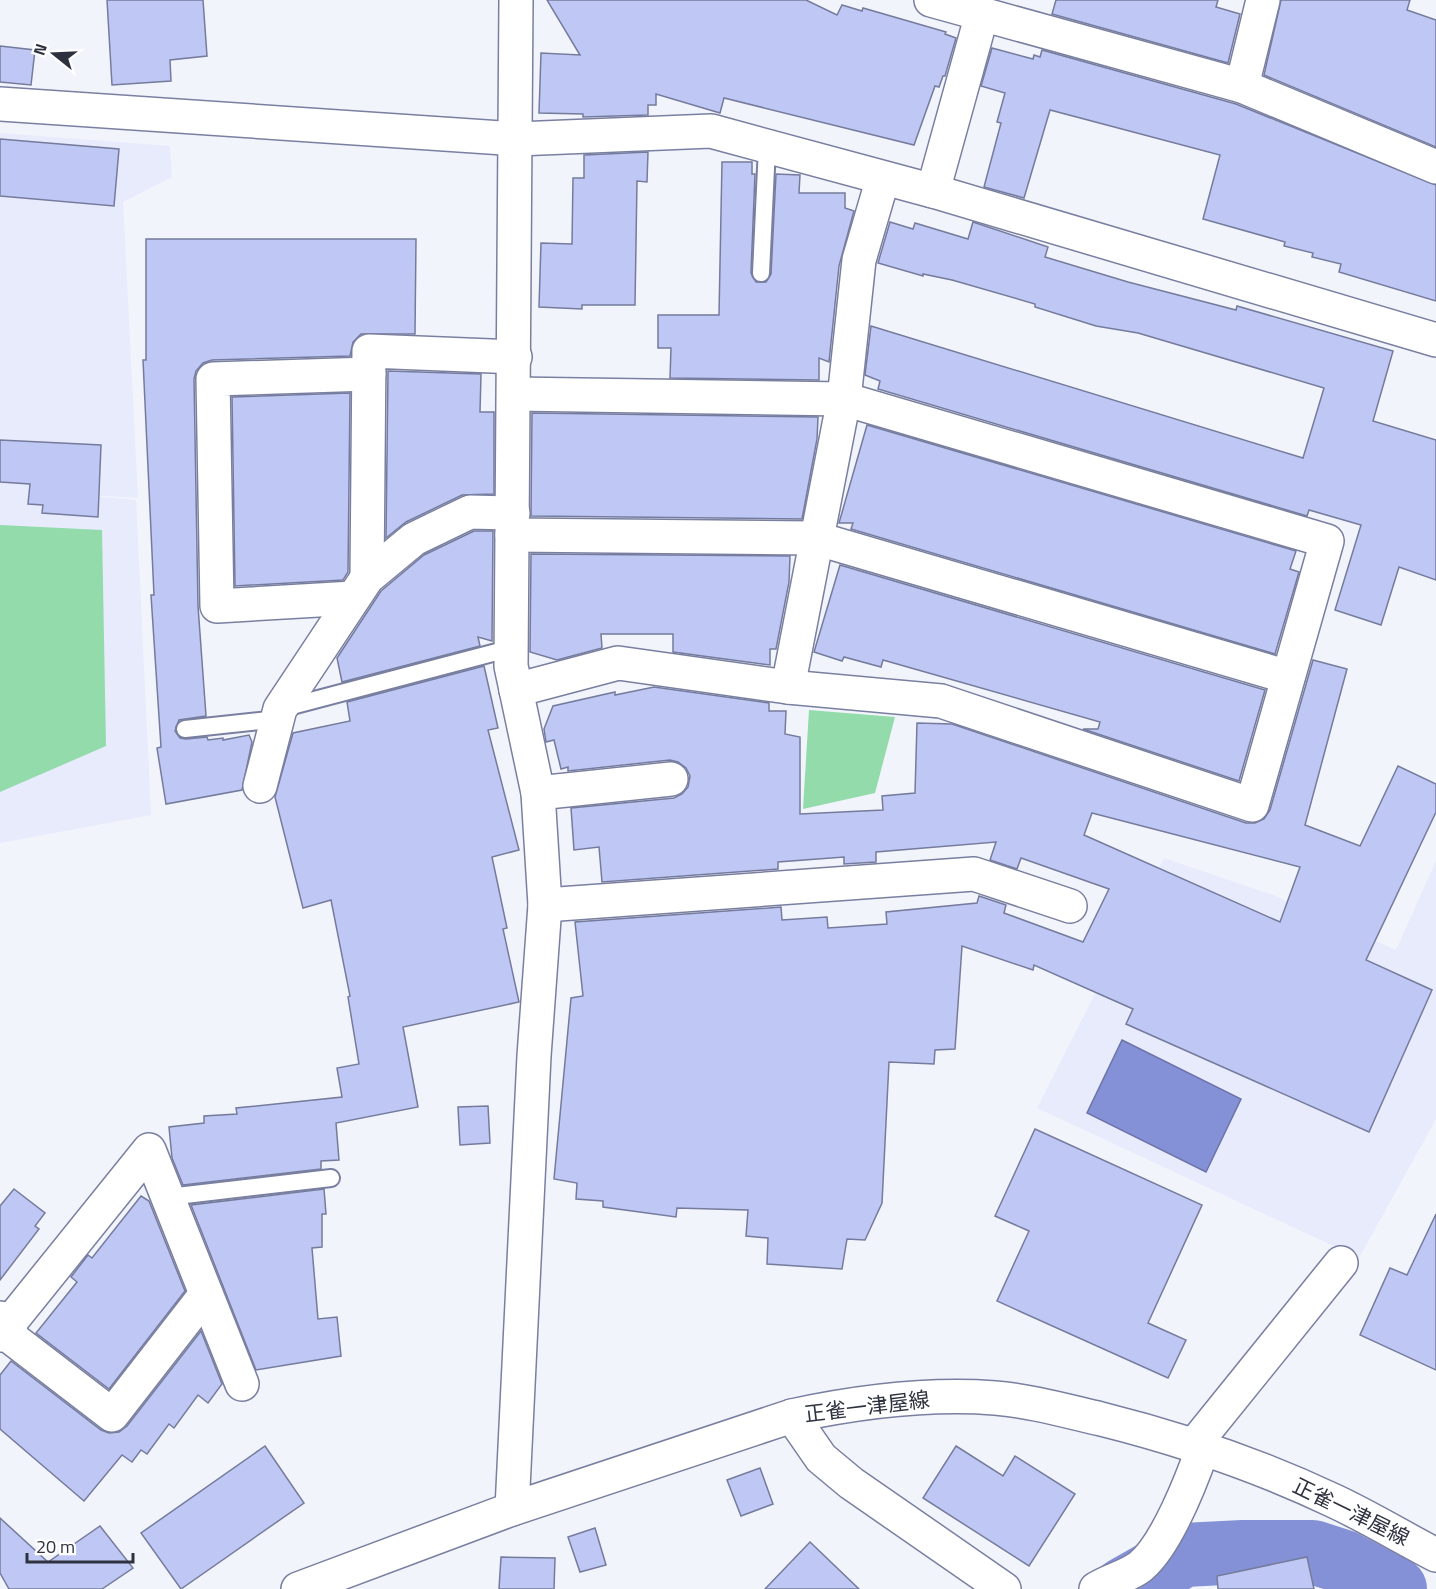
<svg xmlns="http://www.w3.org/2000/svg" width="1436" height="1589" font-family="'Titillium Web','Noto Sans JP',sans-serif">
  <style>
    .built { fill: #e7ebfc }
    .green { fill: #93dbab }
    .water { fill: #8591d6; stroke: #6b74a8; stroke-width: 1.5 }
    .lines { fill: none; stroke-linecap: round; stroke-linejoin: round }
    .river { stroke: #8591d6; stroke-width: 64 }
    .building { fill: #bfc8f4; stroke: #757b9c; stroke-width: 1.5; fill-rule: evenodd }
    .service-casing { stroke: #797fa0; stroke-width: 20 }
    .minor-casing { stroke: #797fa0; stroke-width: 36 }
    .tertiary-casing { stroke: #797fa0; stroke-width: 36 }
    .secondary-casing { stroke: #797fa0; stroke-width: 36 }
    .service { stroke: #fff; stroke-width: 16 }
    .minor { stroke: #fff; stroke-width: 33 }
    .tertiary { stroke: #fff; stroke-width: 33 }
    .secondary { stroke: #fff; stroke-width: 33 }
    .labels { text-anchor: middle; stroke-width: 4.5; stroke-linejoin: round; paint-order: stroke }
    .street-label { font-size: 21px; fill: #2e313e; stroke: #fff }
  </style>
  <rect width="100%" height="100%" fill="#f2f4fb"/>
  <!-- built -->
  <g class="built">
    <polygon points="0,133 170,146 172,177 123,202 138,498 57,493 136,500 151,815 0,843"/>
    <polygon points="1164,858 1273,895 1396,950 1436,861 1436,1119 1359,1258 1037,1108"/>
  </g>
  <!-- green -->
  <g class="green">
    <polygon points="0,525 102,530 106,746 0,792"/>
    <polygon points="809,710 895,717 875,793 803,809"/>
  </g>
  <!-- water -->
  <polygon class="water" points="1122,1040 1241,1099 1206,1172 1087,1113"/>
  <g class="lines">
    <!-- river -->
    <polyline class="river" points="1124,1589 1184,1555 1243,1552 1313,1552 1344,1562 1395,1589"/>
  </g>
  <!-- building -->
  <g class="building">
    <polygon points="107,0 203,0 207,56 170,60 171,81 112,85"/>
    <polygon points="547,0 806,0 837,15 842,5 862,11 863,8 946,32 945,34 956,38 945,76 943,76 939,87 935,86 914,145 724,98 720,113 656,94 656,105 648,105 648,115 583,117 583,114 539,113 541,53 580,55"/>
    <polygon points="1056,0 1218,0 1216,7 1240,14 1228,63 1052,14"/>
    <polygon points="1281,0 1410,0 1407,10 1436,20 1436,147 1264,75"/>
    <polygon points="0,46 35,50 31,85 0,82"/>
    <polygon points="992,48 1033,59 1034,55 1040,57 1042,50 1236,104 1436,185 1436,301 1339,272 1341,264 1312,257 1313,253 1284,246 1285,242 1203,219 1220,155 1050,110 1024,198 984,187 1001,123 997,122 1005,93 981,86"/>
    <polygon points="0,139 119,149 114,206 0,196"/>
    <polygon points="648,152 647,182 637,181 635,305 582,305 582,309 539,307 541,243 572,244 573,178 584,178 584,155"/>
    <polygon points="722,162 752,162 752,174 755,174 751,273 756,282 766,282 771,274 776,174 800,175 799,193 845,193 845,208 854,211 839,266 829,362 819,358 819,380 670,378 671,348 658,348 658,315 719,315"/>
    <polygon points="890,222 913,229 915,223 968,239 973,222 1048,247 1045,257 1128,282 1236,310 1237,306 1393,351 1373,421 1436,440 1436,580 1399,567 1381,625 1335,610 1361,525 1309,510 1307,516 878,389 880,381 865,375 871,326 1303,458 1324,388 1138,333 1096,326 1035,307 1035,304 952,280 923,274 923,276 878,263"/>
    <polygon points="146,239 416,239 415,334 361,334 353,342 350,356 212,360 203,363 196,371 194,379 198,606 206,716 179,720 175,731 180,738 186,739 207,737 208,740 223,738 223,740 249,735 252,742 242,790 166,804 157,748 161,747 151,595 154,595 143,360 146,360"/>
    <polygon points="388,371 481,374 480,412 494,412 494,494 462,495 406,522 386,538"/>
    <polygon points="350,393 348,572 343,580 235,586 232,397"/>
    <polygon points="532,413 818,417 817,439 802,519 531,516"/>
    <polygon points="867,425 1296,551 1290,569 1299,572 1275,654 851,529 853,523 839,523"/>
    <polygon points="0,440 101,445 98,517 42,513 43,505 28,504 30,484 0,482"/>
    <polygon points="474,531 493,531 492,641 478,637 480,646 342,682 337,658 381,591 424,555"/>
    <polygon points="531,554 790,556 789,582 776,649 770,649 770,665 673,652 673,634 601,634 602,648 557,660 530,652"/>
    <polygon points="840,565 1265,690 1239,781 1083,729 1098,729 1100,722 883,660 881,667 844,657 842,661 814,652"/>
    <path d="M1313 660 1347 669 1305 825 1360 846 1398 766 1436 784V812L1366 960 1432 990 1369 1132 1126 1024 1133 1009 1034 965 1033 970 962 946 955 1049 935 1050 934 1064 889 1062 882 1203 865 1240 847 1239 842 1269 767 1264 768 1238 746 1236 748 1210 677 1208 676 1217 603 1207V1201L576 1199 577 1183 554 1179 571 998 583 996 575 922 781 907 782 920 827 917 828 928 887 924 886 912 977 903 979 896 1006 905 1004 913 1083 942 1109 889 1021 858 1017 869 990 860 996 842 876 852V862L844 864V857L778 862V869L602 882 599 847 574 850 571 808 674 798 682 794 688 787 690 776 686 768 678 762 670 760 568 771V767L561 769 554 740 546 742 544 729 553 706 615 692V695L654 687 769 703V711H786L785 734 800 737V814L883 810 882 796 915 793 917 723 952 724 1246 823H1255L1264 819 1270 810ZM1092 813 1300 867 1280 922 1084 835Z"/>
    <polygon points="484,666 498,728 488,730 519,850 492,857 507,928 503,929 519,1002 403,1027 418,1107 336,1123 339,1160 321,1161 321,1169 183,1185 172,1158 169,1127 204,1123 204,1116 237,1114 236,1108 342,1097 337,1068 359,1064 348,997 350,996 331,900 303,908 275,797 293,733 350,721 347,702"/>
    <polygon points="488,1106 490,1143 460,1145 458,1107"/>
    <polygon points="1035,1129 1202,1205 1148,1323 1186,1340 1168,1378 997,1301 1029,1231 995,1216"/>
    <polygon points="14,1189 45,1213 35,1226 39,1229 0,1280 0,1206"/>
    <polygon points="324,1189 326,1214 322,1214 322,1247 312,1248 318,1319 337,1317 341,1356 256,1370 191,1205"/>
    <polygon points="141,1196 149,1201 185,1291 109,1389 36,1333 77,1282 71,1277 88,1255 92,1258"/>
    <polygon points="1436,1214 1436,1370 1360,1335 1390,1268 1407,1275"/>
    <polygon points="201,1331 222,1384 208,1403 198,1395 174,1428 169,1424 147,1454 141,1450 132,1462 122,1455 84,1501 0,1429 0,1375 11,1361 101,1430 109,1433 119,1432 127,1426"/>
    <polygon points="265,1446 304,1503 181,1589 141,1533"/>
    <polygon points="956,1446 1003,1476 1015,1456 1075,1494 1029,1566 923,1498"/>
    <polygon points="760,1468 773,1504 741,1516 727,1480"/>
    <polygon points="0,1518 48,1562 100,1526 133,1568 102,1589 9,1589 0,1573"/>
    <polygon points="595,1528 606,1565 580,1572 568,1537"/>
    <polygon points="810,1542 859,1589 765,1589"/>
    <polygon points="501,1557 555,1558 554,1589 499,1589"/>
    <polygon points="1307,1557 1314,1589 1218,1589 1217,1576"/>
  </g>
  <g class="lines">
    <defs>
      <g id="service">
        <polyline points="761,273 767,147"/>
        <polyline points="284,708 512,648"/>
        <polyline points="185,729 278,719"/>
        <polyline points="168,1197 331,1178"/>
      </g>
      <g id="minor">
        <polyline points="931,0 1242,86 1436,167"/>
        <polyline points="1242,86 1263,0"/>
        <polyline points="0,104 517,139 711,131 933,191 1436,340"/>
        <polyline points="933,191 982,14"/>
        <polyline points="514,394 844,399 1327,541 1252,805 941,701 788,687 618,663 516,690"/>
        <polyline points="512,535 815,538 1288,677"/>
        <polyline points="367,578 369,351 515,357"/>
        <polyline points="353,598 217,606 213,379 369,374"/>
        <polyline points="788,687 844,399 859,260 883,178"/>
        <polyline points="260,786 280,709 367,578 414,539 470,512 513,513"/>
        <polyline points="538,793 671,779"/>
        <polyline points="545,905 974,874 1070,906"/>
        <polyline points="0,1318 8,1324 13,1339 112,1415 206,1294"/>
        <polyline points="0,1335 149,1150 242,1384"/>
        <polyline points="792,1416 821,1458 851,1483 1004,1589"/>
        <polyline points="1194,1445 1341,1263"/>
        <path d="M1096 1589C1110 1580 1129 1576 1141 1566 1167 1544 1192 1479 1203 1448"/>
      </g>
      <polyline id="tertiary" points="512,1509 534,1056 545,905 538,793 511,666 516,0"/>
      <path id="secondary" d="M298 1589 512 1509 792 1416C857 1402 928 1393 995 1398 1031 1401 1066 1411 1101 1419 1181 1439 1258 1465 1332 1500 1367 1516 1401 1537 1436 1555"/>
    </defs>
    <!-- service casing -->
    <use href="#service" class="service-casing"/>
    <!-- minor casing -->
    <use href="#minor" class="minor-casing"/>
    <!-- tertiary casing -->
    <use href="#tertiary" class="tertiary-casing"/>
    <!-- secondary casing -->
    <use href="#secondary" class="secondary-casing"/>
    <!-- service -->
    <use href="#service" class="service"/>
    <!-- minor -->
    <use href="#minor" class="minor"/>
    <!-- tertiary -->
    <use href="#tertiary" class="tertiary"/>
    <!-- secondary -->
    <use href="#secondary" class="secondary"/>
  </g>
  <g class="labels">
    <!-- street labels -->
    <g class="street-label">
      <text transform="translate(867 1407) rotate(-7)" y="7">正雀一津屋線</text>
      <text transform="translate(1351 1512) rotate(26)" y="7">正雀一津屋線</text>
    </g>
  </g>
  <!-- north arrow -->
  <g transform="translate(54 54) rotate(288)" stroke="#ffffff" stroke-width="4.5" paint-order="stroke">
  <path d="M0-4.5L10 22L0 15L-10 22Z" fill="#2e313e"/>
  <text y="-9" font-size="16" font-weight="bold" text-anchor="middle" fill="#2e313e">N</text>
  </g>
  <!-- scale -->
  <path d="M27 1553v9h106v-9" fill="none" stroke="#2e313e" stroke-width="3"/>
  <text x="36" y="1553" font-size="18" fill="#2e313e" stroke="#ffffff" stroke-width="4.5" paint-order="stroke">20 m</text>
</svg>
